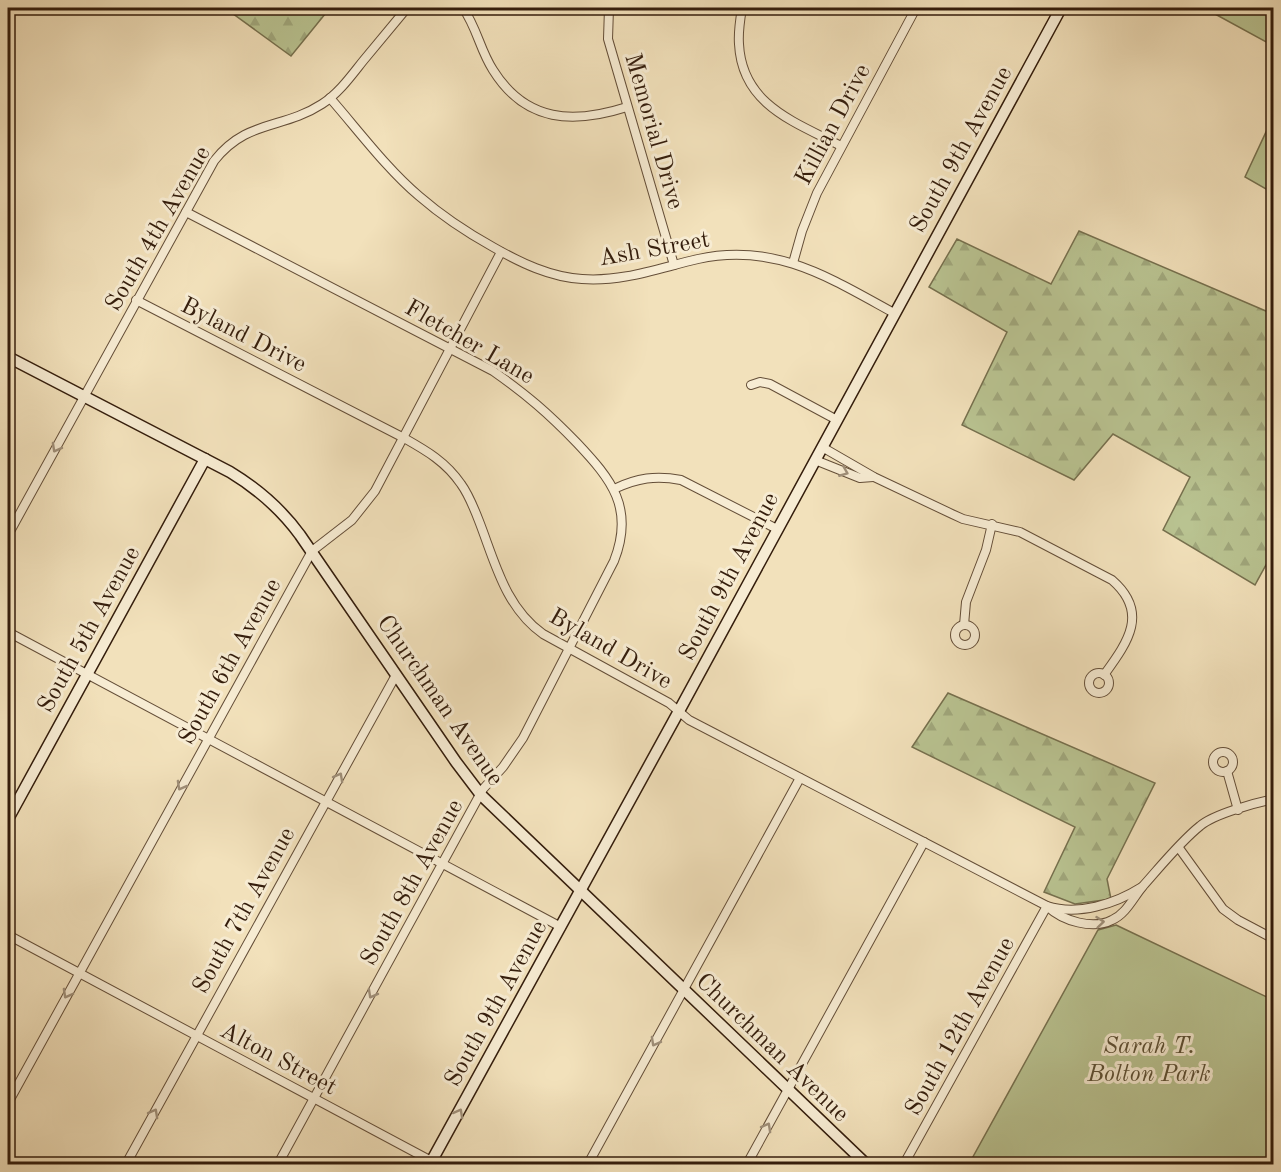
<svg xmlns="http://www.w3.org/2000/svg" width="1281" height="1172" font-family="'Old Standard TT',serif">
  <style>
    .forest { fill: url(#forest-firs); stroke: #76704e; stroke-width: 1.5 }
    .green { fill: #b9c391; stroke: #76704e; stroke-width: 1.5 }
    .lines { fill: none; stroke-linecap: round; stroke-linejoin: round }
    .street-casing { stroke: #644e38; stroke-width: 10 }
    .secondary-casing { stroke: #341d0c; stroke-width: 13 }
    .street { stroke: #f7ecd3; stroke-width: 8 }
    .secondary { stroke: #f7ecd3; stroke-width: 10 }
    .oneway { stroke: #9f8f79 }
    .labels { text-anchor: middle; stroke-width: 6; stroke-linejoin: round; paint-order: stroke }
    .street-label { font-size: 24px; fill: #341d0c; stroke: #f7ecd3 }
    .park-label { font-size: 24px; font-style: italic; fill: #5c4f34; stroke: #f7ecd3 }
  </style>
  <defs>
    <pattern id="forest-firs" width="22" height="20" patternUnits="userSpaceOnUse" patternTransform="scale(1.5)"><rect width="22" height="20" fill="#b9c391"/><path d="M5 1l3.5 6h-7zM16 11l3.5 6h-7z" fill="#a0a77c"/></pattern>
  </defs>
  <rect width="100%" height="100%" fill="#f2e1bb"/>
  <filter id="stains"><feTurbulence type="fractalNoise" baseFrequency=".00333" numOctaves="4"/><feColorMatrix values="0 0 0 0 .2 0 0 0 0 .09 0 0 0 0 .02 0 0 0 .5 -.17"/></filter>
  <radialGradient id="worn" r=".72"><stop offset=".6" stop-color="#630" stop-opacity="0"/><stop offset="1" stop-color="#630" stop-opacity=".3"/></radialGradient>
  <!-- forest -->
  <g class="forest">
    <polygon points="225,8 330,8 291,56"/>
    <polygon points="1079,231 1273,314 1273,552 1255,585 1163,530 1190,477 1113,434 1074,480 962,425 1007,332 929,287 957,239 1051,284"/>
    <polygon points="948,693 1155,783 1107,879 1111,899 1075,904 1044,892 1075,827 912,747"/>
  </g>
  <!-- green -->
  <g class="green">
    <polygon points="1204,8 1273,8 1273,46 1272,45"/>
    <polygon points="1273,117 1273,193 1245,177"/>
    <polygon points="1116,925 1273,1000 1273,1164 969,1164 1098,930"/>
  </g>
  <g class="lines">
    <defs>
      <g id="street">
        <path d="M463 8C477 28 480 50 493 70 526 123 574 124 627 107"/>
        <polyline points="609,8 608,39 674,265"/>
        <path d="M742 8C740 20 738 32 739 44 742 105 795 122 841 146"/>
        <path d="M330 98C358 130 387 169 419 196 442 216 466 232 493 247 521 263 550 277 582 279 623 282 659 268 698 259 775 242 830 278 894 313"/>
        <path d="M186 212 493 371C527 395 548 413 577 443 611 479 635 508 614 561L523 738 503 767 483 789 278 1164"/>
        <polyline points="793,263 802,231 817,193 916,8"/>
        <path d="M136 300 404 438C427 451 446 462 461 484 469 495 474 508 479 521 495 562 505 607 543 634L669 703 689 720 1047 906C1078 916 1115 904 1142 887"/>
        <polyline points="751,385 760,382 770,384 837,420"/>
        <path d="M822 447 874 477 952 514 963 519 1020 532 1112 580C1150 613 1127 643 1104 675"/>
        <polyline points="815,460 860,478 873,477"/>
        <path d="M614 489C637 478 656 475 681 480L777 529"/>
        <path d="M8 535 214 161C247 119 282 130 322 104 339 93 351 76 363 61 378 43 393 25 407 8"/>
        <polyline points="964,625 966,602 986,550 992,524"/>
        <circle cx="965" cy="635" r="10"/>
        <polyline points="8,632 561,927"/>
        <circle cx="1099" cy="683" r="10"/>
        <circle cx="1223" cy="762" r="10"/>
        <polyline points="1227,771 1238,810"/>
        <polyline points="1179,848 1223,909 1238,920 1274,939"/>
        <path d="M1048 907C1063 921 1093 930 1112 920 1126 914 1133 898 1143 886 1160 867 1180 842 1200 826 1214 814 1255 803 1274 799"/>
        <polyline points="8,935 437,1164"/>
        <polyline points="8,1103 312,551 352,520 375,491 501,252"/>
        <polyline points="126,1164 396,675"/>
        <polyline points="588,1164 800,778"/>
        <polyline points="747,1164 924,842"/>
        <polyline points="904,1164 1047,906"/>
      </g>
      <g id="secondary">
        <path d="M8 357 230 472C258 489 281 509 300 535L456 762 481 795 866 1164"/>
        <polyline points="8,819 205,459"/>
        <polyline points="430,1164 679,711 1061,8"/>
      </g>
    </defs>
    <!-- street casing -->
    <use href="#street" class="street-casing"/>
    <!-- secondary casing -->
    <use href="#secondary" class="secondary-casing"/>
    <!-- street -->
    <use href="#street" class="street"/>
    <!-- secondary -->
    <use href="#secondary" class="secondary"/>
  </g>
  <!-- one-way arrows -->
  <defs><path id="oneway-chevron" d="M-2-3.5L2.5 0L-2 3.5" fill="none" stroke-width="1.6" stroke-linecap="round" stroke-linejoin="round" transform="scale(1.5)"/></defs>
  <g class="oneway">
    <use href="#oneway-chevron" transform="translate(56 448) rotate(119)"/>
    <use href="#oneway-chevron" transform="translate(844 472) rotate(22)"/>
    <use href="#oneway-chevron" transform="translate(339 777) rotate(-61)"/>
    <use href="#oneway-chevron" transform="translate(181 786) rotate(119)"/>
    <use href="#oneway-chevron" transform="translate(1100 922) rotate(-6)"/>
    <use href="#oneway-chevron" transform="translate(67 994) rotate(119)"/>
    <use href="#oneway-chevron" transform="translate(372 994) rotate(119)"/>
    <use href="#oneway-chevron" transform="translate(655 1042) rotate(119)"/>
    <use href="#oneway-chevron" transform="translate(154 1113) rotate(-61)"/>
    <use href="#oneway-chevron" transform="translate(459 1113) rotate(-61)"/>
    <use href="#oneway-chevron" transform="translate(767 1127) rotate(-61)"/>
  </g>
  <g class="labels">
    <!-- street labels -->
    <g class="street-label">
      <text transform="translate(832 124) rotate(-62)" y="8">Killian Drive</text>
      <text transform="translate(655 131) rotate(74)" y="8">Memorial Drive</text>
      <text transform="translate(960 149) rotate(-61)" y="8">South 9th Avenue</text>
      <text transform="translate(157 228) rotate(-60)" y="8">South 4th Avenue</text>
      <text transform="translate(654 248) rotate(-10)" y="8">Ash Street</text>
      <text transform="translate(244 334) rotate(27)" y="8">Byland Drive</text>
      <text transform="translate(470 341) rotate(30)" y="8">Fletcher Lane</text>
      <text transform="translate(728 576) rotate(-62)" y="8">South 9th Avenue</text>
      <text transform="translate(88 629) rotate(-61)" y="8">South 5th Avenue</text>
      <text transform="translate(611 648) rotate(30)" y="8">Byland Drive</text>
      <text transform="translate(229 661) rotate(-61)" y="8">South 6th Avenue</text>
      <text transform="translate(441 700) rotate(55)" y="8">Churchman Avenue</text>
      <text transform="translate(411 882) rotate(-61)" y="8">South 8th Avenue</text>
      <text transform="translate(243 910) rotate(-61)" y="8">South 7th Avenue</text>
      <text transform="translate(495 1003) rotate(-61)" y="8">South 9th Avenue</text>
      <text transform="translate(959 1026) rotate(-61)" y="8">South 12th Avenue</text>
      <text transform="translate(773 1047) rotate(44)" y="8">Churchman Avenue</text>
      <text transform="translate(279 1058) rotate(28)" y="8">Alton Street</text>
    </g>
    <!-- park labels -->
    <g class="park-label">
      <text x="1149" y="1053">Sarah T.<tspan x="1149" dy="28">Bolton Park</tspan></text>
    </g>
  </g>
  <!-- margin -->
  <rect width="1281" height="1172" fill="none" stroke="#f2e1bb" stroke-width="30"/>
  <rect x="9" y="9" width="1263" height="1154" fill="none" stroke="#341d0c" stroke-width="3"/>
  <rect x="15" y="15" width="1251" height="1142" fill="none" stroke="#341d0c" stroke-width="1.5"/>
  <rect width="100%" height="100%" filter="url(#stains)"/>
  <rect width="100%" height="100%" fill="url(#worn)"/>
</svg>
